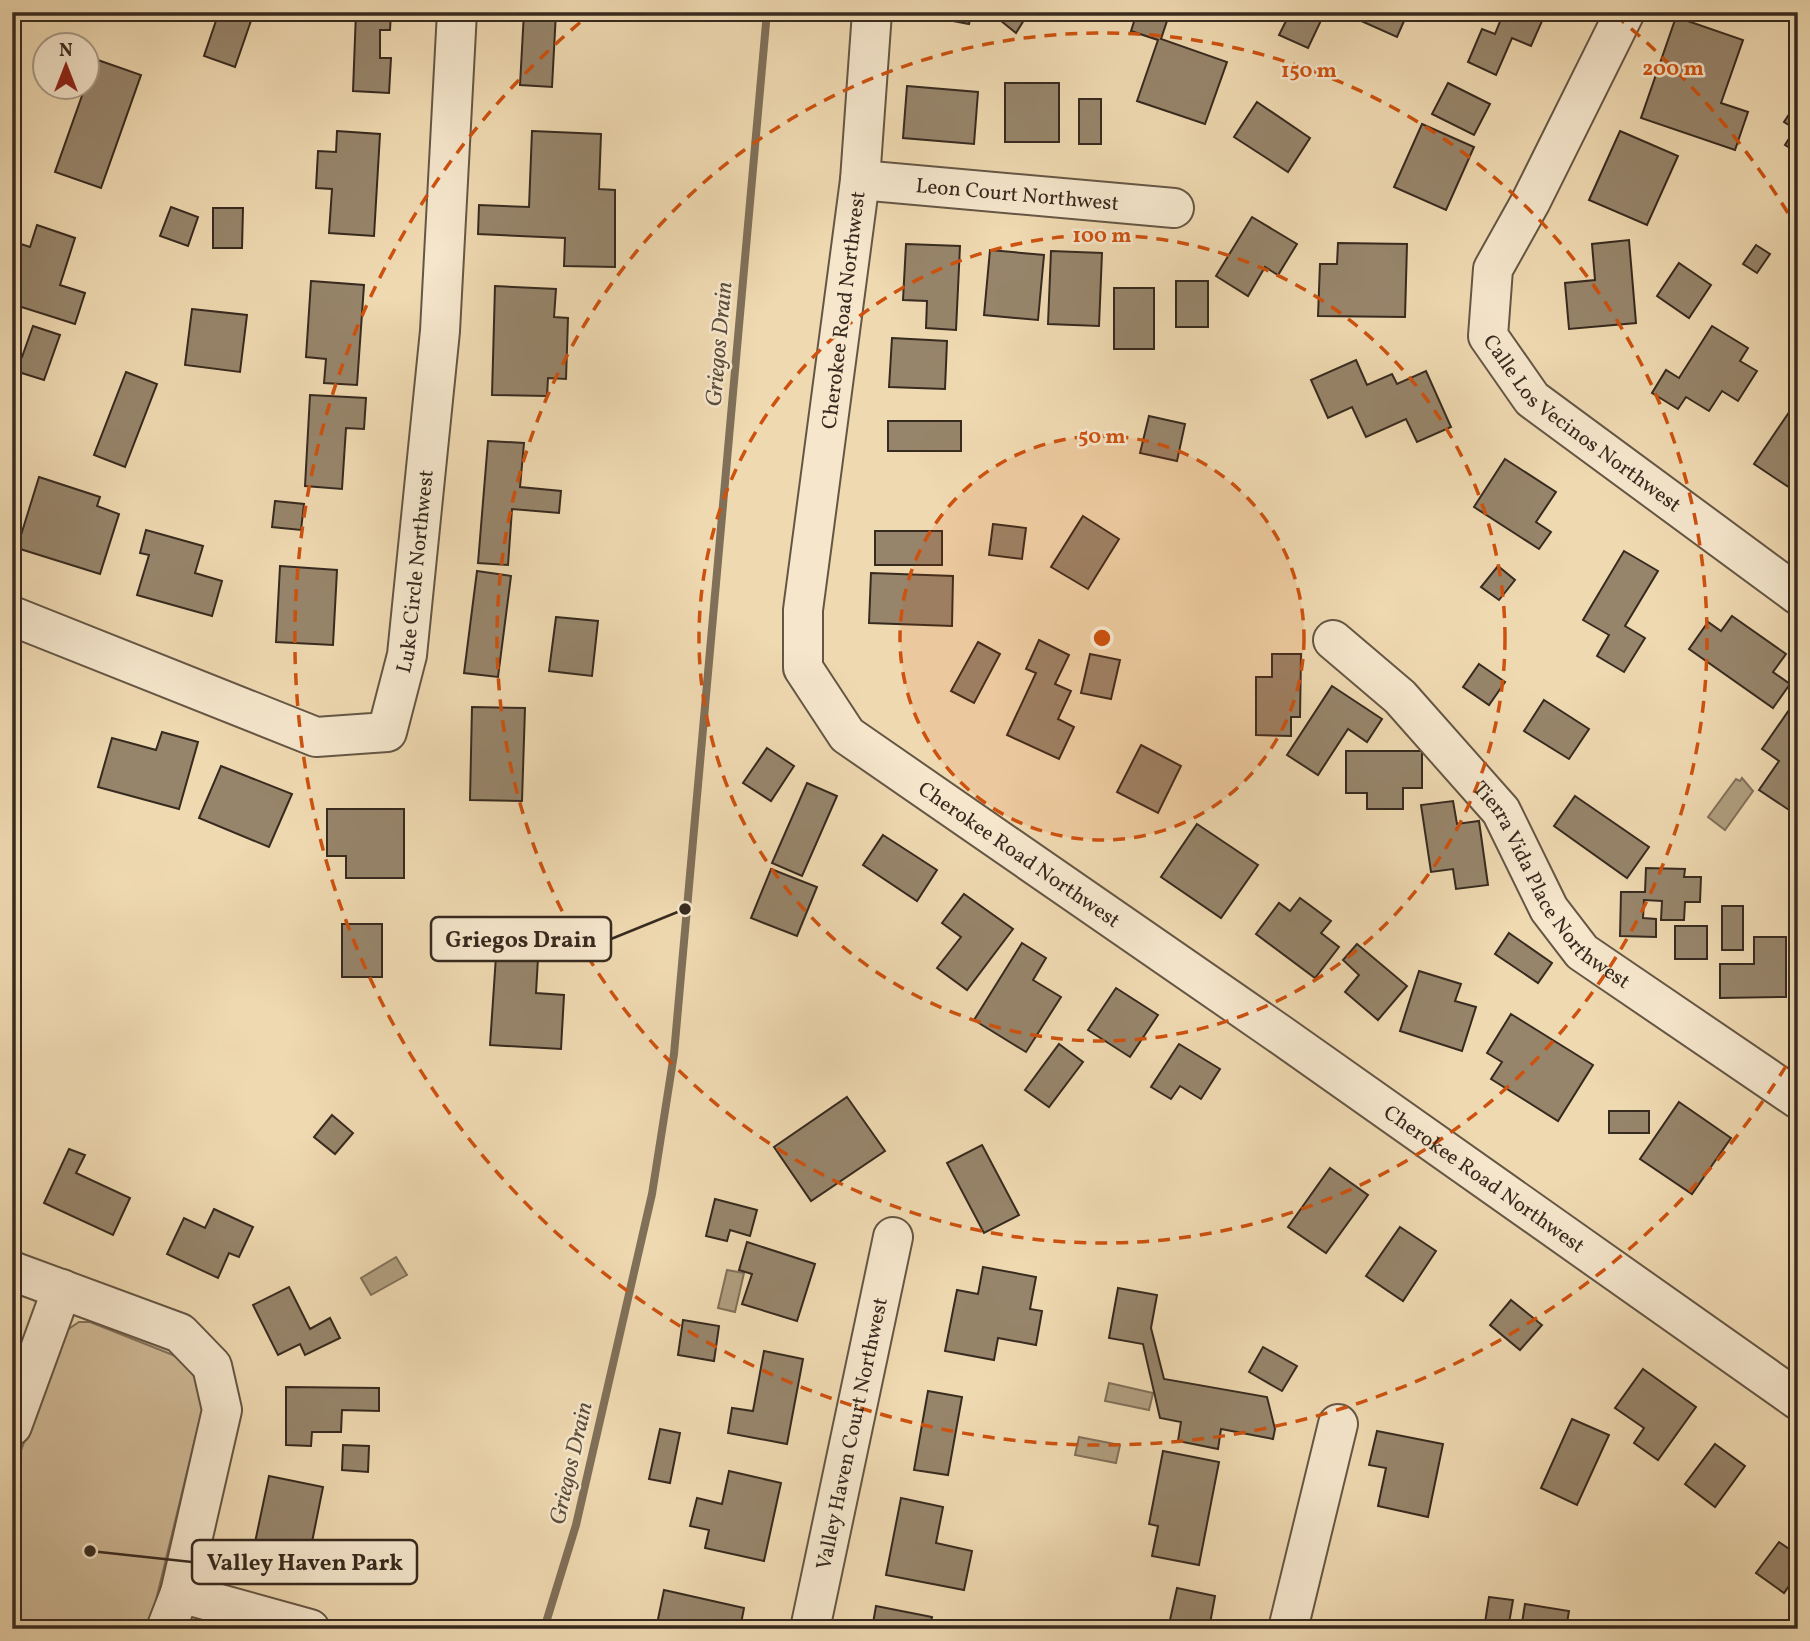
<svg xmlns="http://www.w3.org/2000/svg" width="1810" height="1641" font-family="Vollkorn,serif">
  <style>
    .green { fill: #d0bb98; stroke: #84725c; stroke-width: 2 }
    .water { fill: #b09e7f; stroke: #807059; stroke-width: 2 }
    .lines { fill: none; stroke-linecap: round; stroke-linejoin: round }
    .stream { stroke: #807059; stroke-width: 8 }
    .building { fill: #97856b; stroke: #372a1f; stroke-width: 2 }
    .minor-casing { stroke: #655644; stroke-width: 42 }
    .minor { stroke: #f5e6cc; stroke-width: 38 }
    .ring { fill: none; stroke: #cd520f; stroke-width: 3.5; stroke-dasharray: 12 9 }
    .labels { text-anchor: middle; stroke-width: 5; stroke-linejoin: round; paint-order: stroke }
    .street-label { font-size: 21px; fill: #372a1f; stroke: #f5e6cc }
    .water-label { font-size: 23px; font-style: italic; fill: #5b4d3c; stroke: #f5e6cc }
    .centre { fill: #cd520f; stroke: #f5e6cc; stroke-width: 3.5 }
    .ring-label { font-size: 21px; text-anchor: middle; font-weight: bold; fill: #cd520f; stroke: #f5e6cc; stroke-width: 5; stroke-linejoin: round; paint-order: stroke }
    .leader { fill: none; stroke: #372a1f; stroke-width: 2.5 }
    .callout-dot { fill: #372a1f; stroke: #f5e6cc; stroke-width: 2.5 }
    .callout { fill: #f5e6cc; stroke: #372a1f; stroke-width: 2.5 }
    .callout-label { font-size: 23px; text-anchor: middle; font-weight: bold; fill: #372a1f }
  </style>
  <rect width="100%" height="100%" fill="#efd9b1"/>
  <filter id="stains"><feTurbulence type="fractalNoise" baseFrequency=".00286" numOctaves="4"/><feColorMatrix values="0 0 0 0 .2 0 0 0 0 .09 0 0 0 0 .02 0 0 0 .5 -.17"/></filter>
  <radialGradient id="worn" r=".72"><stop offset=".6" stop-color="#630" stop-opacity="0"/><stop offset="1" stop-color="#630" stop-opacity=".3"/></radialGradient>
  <!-- green -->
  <polygon class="green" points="79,1322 90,1322 173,1355 192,1369 204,1402 149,1629 12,1629 12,1474 67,1330"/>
  <!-- water -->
  <g class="water">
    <polygon points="1742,778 1753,791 1725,830 1708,817 1736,779 1740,781"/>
    <polygon points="396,1257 407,1275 371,1295 361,1278"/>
    <polygon points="727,1270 744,1273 735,1312 718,1308"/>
    <polygon points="1109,1383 1153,1393 1149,1410 1105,1401"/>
    <polygon points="1079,1437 1120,1445 1116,1463 1075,1455"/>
  </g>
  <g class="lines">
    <!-- stream -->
    <polyline class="stream" points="544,1629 576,1525 652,1194 674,1054 767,12"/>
  </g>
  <!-- building -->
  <g class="building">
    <polygon points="163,12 187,12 184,20"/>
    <polygon points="219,12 253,15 235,67 204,56"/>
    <polygon points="356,12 391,12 390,30 380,30 380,58 391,58 389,93 353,91"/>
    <polygon points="524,12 556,12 552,87 520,85"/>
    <polygon points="927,12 972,12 969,24 927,16"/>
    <polygon points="990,12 1029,12 1016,33"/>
    <polygon points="1137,12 1170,12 1161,39 1227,62 1205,124 1137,101 1158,40 1131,31"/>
    <polygon points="1277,12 1325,12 1308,48 1279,35 1288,17"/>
    <polygon points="1352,12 1408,12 1397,37 1350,16"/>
    <polygon points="1499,12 1546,12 1531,46 1512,38 1496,75 1468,62 1482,29 1495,34 1503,14"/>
    <polygon points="1676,17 1743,40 1721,103 1748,112 1735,150 1641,118"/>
    <polygon points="95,59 141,75 101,188 55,172"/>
    <rect x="1005" y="83" width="54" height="59"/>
    <polygon points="1448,83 1490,104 1474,135 1432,114"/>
    <polygon points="907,86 978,92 974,144 903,138"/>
    <rect x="1079" y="99" width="22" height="45"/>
    <polygon points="1798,101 1798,153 1785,145 1795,129 1784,122"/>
    <polygon points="1257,102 1310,138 1288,172 1234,137"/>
    <polygon points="1422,124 1474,147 1446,210 1394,187"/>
    <polygon points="337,131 380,134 374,236 329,233 332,189 316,188 318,151 336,152"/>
    <polygon points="532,131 601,134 599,189 615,190 615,267 564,266 565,238 478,234 479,205 529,207"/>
    <polygon points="1620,131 1678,156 1647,225 1589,200"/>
    <polygon points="171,207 198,217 188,246 160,236"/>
    <polygon points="213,208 243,208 242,248 213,248"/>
    <polygon points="1252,217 1297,244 1278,275 1265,267 1248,296 1216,276"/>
    <polygon points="37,225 75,238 60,285 85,293 75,324 12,304 12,271 21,244 30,247"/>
    <polygon points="1629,240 1636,323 1569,329 1565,283 1595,280 1592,244"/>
    <polygon points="1338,243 1407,244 1405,317 1318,316 1320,264 1337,264"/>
    <polygon points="906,244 960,246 956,330 926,328 927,301 903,300"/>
    <polygon points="1756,245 1770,254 1757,273 1743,264"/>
    <polygon points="990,250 1044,255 1038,320 984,315"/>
    <polygon points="1051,251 1102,253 1099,326 1048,324"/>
    <polygon points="1679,263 1711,285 1689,318 1657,296"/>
    <polygon points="311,281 364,285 357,385 324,383 326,359 306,357"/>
    <rect x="1176" y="281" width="32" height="46"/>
    <polygon points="495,286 556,289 554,317 568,318 566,379 548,378 547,396 492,395"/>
    <rect x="1114" y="288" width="40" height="61"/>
    <polygon points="192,309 247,315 240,372 185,365"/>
    <polygon points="33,326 60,335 44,380 12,370 12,353 22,357"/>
    <polygon points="1712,326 1748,348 1740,361 1757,371 1738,401 1722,391 1709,411 1686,397 1678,409 1652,393 1666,370 1679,378"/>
    <polygon points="892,338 947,341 945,389 889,387"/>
    <polygon points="1356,360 1367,385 1392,374 1397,384 1426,371 1451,427 1417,442 1406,419 1366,437 1352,407 1328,418 1311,380"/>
    <polygon points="126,372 157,384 125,467 94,455"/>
    <polygon points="12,391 21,394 14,414 12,413"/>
    <polygon points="310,395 366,398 364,429 346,428 342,489 305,486"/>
    <polygon points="1798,399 1798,483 1793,490 1754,464"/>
    <polygon points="1149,416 1185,424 1177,461 1140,453"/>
    <rect x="888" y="421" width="73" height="30"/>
    <polygon points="488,441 524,443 520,487 561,491 559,513 512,509 508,565 478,563"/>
    <polygon points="1505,459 1556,492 1536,522 1551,532 1539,549 1474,507"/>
    <polygon points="39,477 100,497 97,506 119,514 100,574 17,548"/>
    <polygon points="275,501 304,504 301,530 272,527"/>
    <polygon points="1083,516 1119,539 1088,589 1051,567"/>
    <polygon points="993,524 1026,528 1022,559 989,555"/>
    <polygon points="146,530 203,546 195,573 222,581 212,616 137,595 149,555 140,553"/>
    <rect x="875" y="531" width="67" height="34"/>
    <polygon points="1624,551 1658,571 1625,626 1645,638 1624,672 1597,656 1609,635 1583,620"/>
    <polygon points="280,566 337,570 333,645 276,642"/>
    <polygon points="1498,566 1515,580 1499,600 1481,587"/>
    <polygon points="477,571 511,576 498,677 464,673"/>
    <polygon points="871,573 953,576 952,626 869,623"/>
    <polygon points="1732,616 1786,654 1773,672 1790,684 1773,708 1689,649 1708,622 1721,631"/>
    <polygon points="556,617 598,621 592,676 549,671"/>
    <polygon points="1039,640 1069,655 1055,684 1071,691 1058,719 1074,727 1059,759 1007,735 1036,673 1026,669"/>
    <polygon points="978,642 1000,654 974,703 951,691"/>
    <polygon points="1090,654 1120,660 1111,699 1081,693"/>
    <polygon points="1272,654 1301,654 1300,717 1291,717 1291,736 1256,735 1256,677 1272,677"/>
    <polygon points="1479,664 1505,682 1489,705 1463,687"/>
    <polygon points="12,667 21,670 14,687 12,686"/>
    <polygon points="1332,686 1382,719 1367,742 1348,729 1318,775 1287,755"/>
    <polygon points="1798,697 1798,816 1759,790 1779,761 1762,749"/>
    <polygon points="1544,700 1589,729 1569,759 1524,731"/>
    <polygon points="472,707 525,708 522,801 470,800"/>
    <polygon points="162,732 198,742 179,809 98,787 112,738 156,750"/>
    <polygon points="1141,745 1181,766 1158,813 1117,792"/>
    <polygon points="767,748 794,766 771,801 743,783"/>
    <polygon points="1346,751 1422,751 1422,788 1403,788 1403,809 1367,809 1367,793 1346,793"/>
    <polygon points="221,766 292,794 269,847 199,818"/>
    <polygon points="807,783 837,796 802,876 772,863"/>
    <polygon points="1575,796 1649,847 1627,878 1554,826"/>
    <polygon points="1453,801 1457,824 1479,821 1488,885 1456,889 1453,869 1431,872 1421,805"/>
    <polygon points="327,809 404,809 404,878 346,878 346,856 327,856"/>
    <polygon points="1197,824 1258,865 1221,918 1161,877"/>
    <polygon points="883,835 937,870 917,901 863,865"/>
    <polygon points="1646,868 1685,869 1684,877 1701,877 1700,902 1685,902 1684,920 1661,920 1662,901 1644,900 1643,918 1656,919 1656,937 1620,936 1621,892 1645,892"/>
    <polygon points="771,869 817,887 797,936 751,918"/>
    <polygon points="964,894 1013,929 967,990 937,968 961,937 942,923"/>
    <polygon points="1300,898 1331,921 1321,933 1339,947 1315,978 1256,934 1279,903 1290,911"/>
    <rect x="1722" y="906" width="21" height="44"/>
    <rect x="342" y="924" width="40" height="53"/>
    <rect x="1675" y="926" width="32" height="33"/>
    <polygon points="1509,933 1552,963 1538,983 1495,954"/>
    <polygon points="1754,937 1786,937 1786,997 1720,998 1720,964 1754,964"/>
    <polygon points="1022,943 1046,958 1033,980 1061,997 1026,1052 974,1020"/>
    <polygon points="1357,944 1407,986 1378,1020 1345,992 1359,975 1343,960"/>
    <polygon points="496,956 538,958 536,993 564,995 561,1049 490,1045"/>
    <polygon points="1419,971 1461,984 1455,1001 1476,1007 1462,1051 1400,1031"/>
    <polygon points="1116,988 1158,1015 1130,1057 1088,1030"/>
    <polygon points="1511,1014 1593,1065 1558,1121 1491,1079 1502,1062 1487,1053"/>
    <polygon points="1059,1044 1083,1062 1049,1107 1025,1090"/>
    <polygon points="1179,1044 1220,1069 1201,1099 1180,1086 1171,1099 1151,1087"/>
    <polygon points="847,1097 885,1151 811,1201 774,1147"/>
    <polygon points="1679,1102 1731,1138 1692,1194 1640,1159"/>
    <rect x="1609" y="1111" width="40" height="22"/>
    <polygon points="332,1115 353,1133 335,1154 314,1137"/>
    <polygon points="982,1145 1019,1215 984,1233 947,1163"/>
    <polygon points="69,1149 85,1155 76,1173 130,1198 113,1235 44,1203"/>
    <polygon points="12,1157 18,1159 12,1174"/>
    <polygon points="1330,1168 1368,1195 1326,1253 1288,1227"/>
    <polygon points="715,1199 757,1210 750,1236 730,1230 727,1241 706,1236"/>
    <polygon points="214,1209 253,1227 239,1257 229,1253 218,1278 167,1254 184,1218 205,1228"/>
    <polygon points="1400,1227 1436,1251 1403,1301 1366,1276"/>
    <polygon points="747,1242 815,1264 797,1321 742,1304 752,1274 739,1270"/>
    <polygon points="983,1267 1036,1277 1030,1309 1042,1311 1036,1345 998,1338 994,1360 945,1351 957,1290 978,1294"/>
    <polygon points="289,1287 310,1329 330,1318 340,1338 305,1355 300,1344 278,1355 253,1305"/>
    <polygon points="1118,1288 1157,1295 1151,1328 1164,1379 1267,1397 1275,1429 1273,1439 1221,1429 1218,1449 1178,1441 1181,1422 1160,1418 1143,1344 1109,1338"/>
    <polygon points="1511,1300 1542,1325 1520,1350 1490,1325"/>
    <polygon points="683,1320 719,1326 714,1361 678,1355"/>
    <polygon points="1263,1347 1297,1366 1282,1391 1249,1372"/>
    <polygon points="764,1351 803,1359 787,1444 728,1433 732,1408 753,1411"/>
    <polygon points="1643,1369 1696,1407 1658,1460 1634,1443 1644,1428 1615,1408"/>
    <polygon points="286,1387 379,1388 379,1411 342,1410 341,1432 312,1432 311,1446 286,1445"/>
    <polygon points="928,1391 962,1397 948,1475 914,1470"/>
    <polygon points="1572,1419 1609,1435 1577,1505 1541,1488"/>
    <polygon points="660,1429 680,1433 670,1483 649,1479"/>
    <polygon points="1377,1431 1443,1444 1428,1517 1378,1506 1386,1468 1369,1465"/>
    <polygon points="1715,1444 1745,1466 1715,1507 1685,1484"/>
    <polygon points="343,1445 369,1446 368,1472 342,1470"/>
    <polygon points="1163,1451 1219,1462 1199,1565 1152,1556 1158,1526 1149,1524"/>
    <polygon points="729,1471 781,1483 764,1561 705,1548 709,1530 690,1526 697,1498 722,1504"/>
    <polygon points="269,1476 323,1487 305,1577 250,1566"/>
    <polygon points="901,1498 943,1507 936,1543 972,1551 964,1590 886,1575"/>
    <polygon points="1779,1542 1798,1555 1798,1573 1784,1593 1756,1573"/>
    <polygon points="1177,1588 1215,1596 1209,1629 1168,1629"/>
    <polygon points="664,1590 744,1608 740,1629 656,1629"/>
    <polygon points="1489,1597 1513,1600 1508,1629 1484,1629"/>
    <polygon points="1525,1604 1569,1611 1566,1629 1521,1629"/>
    <polygon points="876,1606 932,1617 929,1629 872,1629"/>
    <polygon points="977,1624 1007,1629 976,1629"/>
  </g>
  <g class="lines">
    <defs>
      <g id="minor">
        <path id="s1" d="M872 12 860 180 803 610V668L847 735 1278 1033 1798 1400"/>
        <path id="s2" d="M1625 12 1531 201 1493 269 1488 336 1532 399 1798 595"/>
        <path id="s3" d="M860 180 1174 208"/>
        <path id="s4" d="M12 616 316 737 387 732 407 655 440 331 457 12"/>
        <path id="s5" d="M1333 640 1400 697 1501 811 1549 909 1582 952 1798 1099"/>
        <polyline points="12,1271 180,1333 212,1366 222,1410 180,1593 166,1629"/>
        <polyline points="12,1426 62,1289"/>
        <polyline points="180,1593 310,1629"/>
        <path id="s6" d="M810 1629 893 1237"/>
        <polyline points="1288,1629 1338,1424"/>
      </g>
    </defs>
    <!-- minor casing -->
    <use href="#minor" class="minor-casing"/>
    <!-- minor -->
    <use href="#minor" class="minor"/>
  </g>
  <!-- distance rings -->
  <circle cx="1102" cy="638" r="202" fill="#cd520f" fill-opacity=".12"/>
  <g class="ring">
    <circle cx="1102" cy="638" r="202"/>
    <circle cx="1102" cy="638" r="403"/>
    <circle cx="1102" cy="638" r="605"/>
    <path d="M1797 1048A807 807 0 1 1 589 15M1615 15A807 807 0 0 1 1797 228"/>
  </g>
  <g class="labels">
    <!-- street labels -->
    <g class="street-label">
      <text dy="7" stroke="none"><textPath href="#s3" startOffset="158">Leon Court Northwest</textPath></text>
      <text transform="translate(843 310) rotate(-83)" y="7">Cherokee Road Northwest</text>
      <text dy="7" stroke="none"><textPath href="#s2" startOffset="486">Calle Los Vecinos Northwest</textPath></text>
      <text dy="7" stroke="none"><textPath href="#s4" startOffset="562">Luke Circle Northwest</textPath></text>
      <text dy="7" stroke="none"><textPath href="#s1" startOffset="950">Cherokee Road Northwest</textPath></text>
      <text dy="7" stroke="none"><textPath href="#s5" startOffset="332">Tierra Vida Place Northwest</textPath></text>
      <text dy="7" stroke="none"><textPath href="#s1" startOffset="1517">Cherokee Road Northwest</textPath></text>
      <text dy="7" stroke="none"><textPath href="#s6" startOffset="200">Valley Haven Court Northwest</textPath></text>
    </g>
    <!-- water labels -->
    <g class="water-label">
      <text transform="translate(718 344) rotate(-85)" y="8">Griegos Drain</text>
      <text transform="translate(570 1463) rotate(-77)" y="8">Griegos Drain</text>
    </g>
  </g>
  <circle cx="1102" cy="638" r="10" class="centre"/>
  <g class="ring-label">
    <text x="1673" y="75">200 m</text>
    <text x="1309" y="77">150 m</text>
    <text x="1102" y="242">100 m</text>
    <text x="1102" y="443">50 m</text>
  </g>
  <!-- callouts -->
  <path class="leader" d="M685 909L611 939M90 1551L192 1562"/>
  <g class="callout-dot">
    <circle cx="685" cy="909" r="7"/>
    <circle cx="90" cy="1551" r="7"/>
  </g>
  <g class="callout">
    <rect x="431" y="917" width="180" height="44" rx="7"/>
    <rect x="192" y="1540" width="225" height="44" rx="7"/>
  </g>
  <g class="callout-label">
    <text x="521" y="947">Griegos Drain</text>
    <text x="305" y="1570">Valley Haven Park</text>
  </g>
  <!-- margin -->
  <rect width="1810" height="1641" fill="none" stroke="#efd9b1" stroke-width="42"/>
  <rect x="14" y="14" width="1782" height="1613" fill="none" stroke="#372a1f" stroke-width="3.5"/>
  <rect x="21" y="21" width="1768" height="1599" fill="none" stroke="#372a1f" stroke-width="2"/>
  <!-- north arrow -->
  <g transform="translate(66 66)"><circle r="33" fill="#f5e6cc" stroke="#a99b87" stroke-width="2"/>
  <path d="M0-5L12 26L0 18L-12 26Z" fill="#8f2418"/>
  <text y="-10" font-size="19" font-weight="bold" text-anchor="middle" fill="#372a1f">N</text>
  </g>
  <rect width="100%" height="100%" filter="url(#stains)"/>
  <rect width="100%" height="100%" fill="url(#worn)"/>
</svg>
